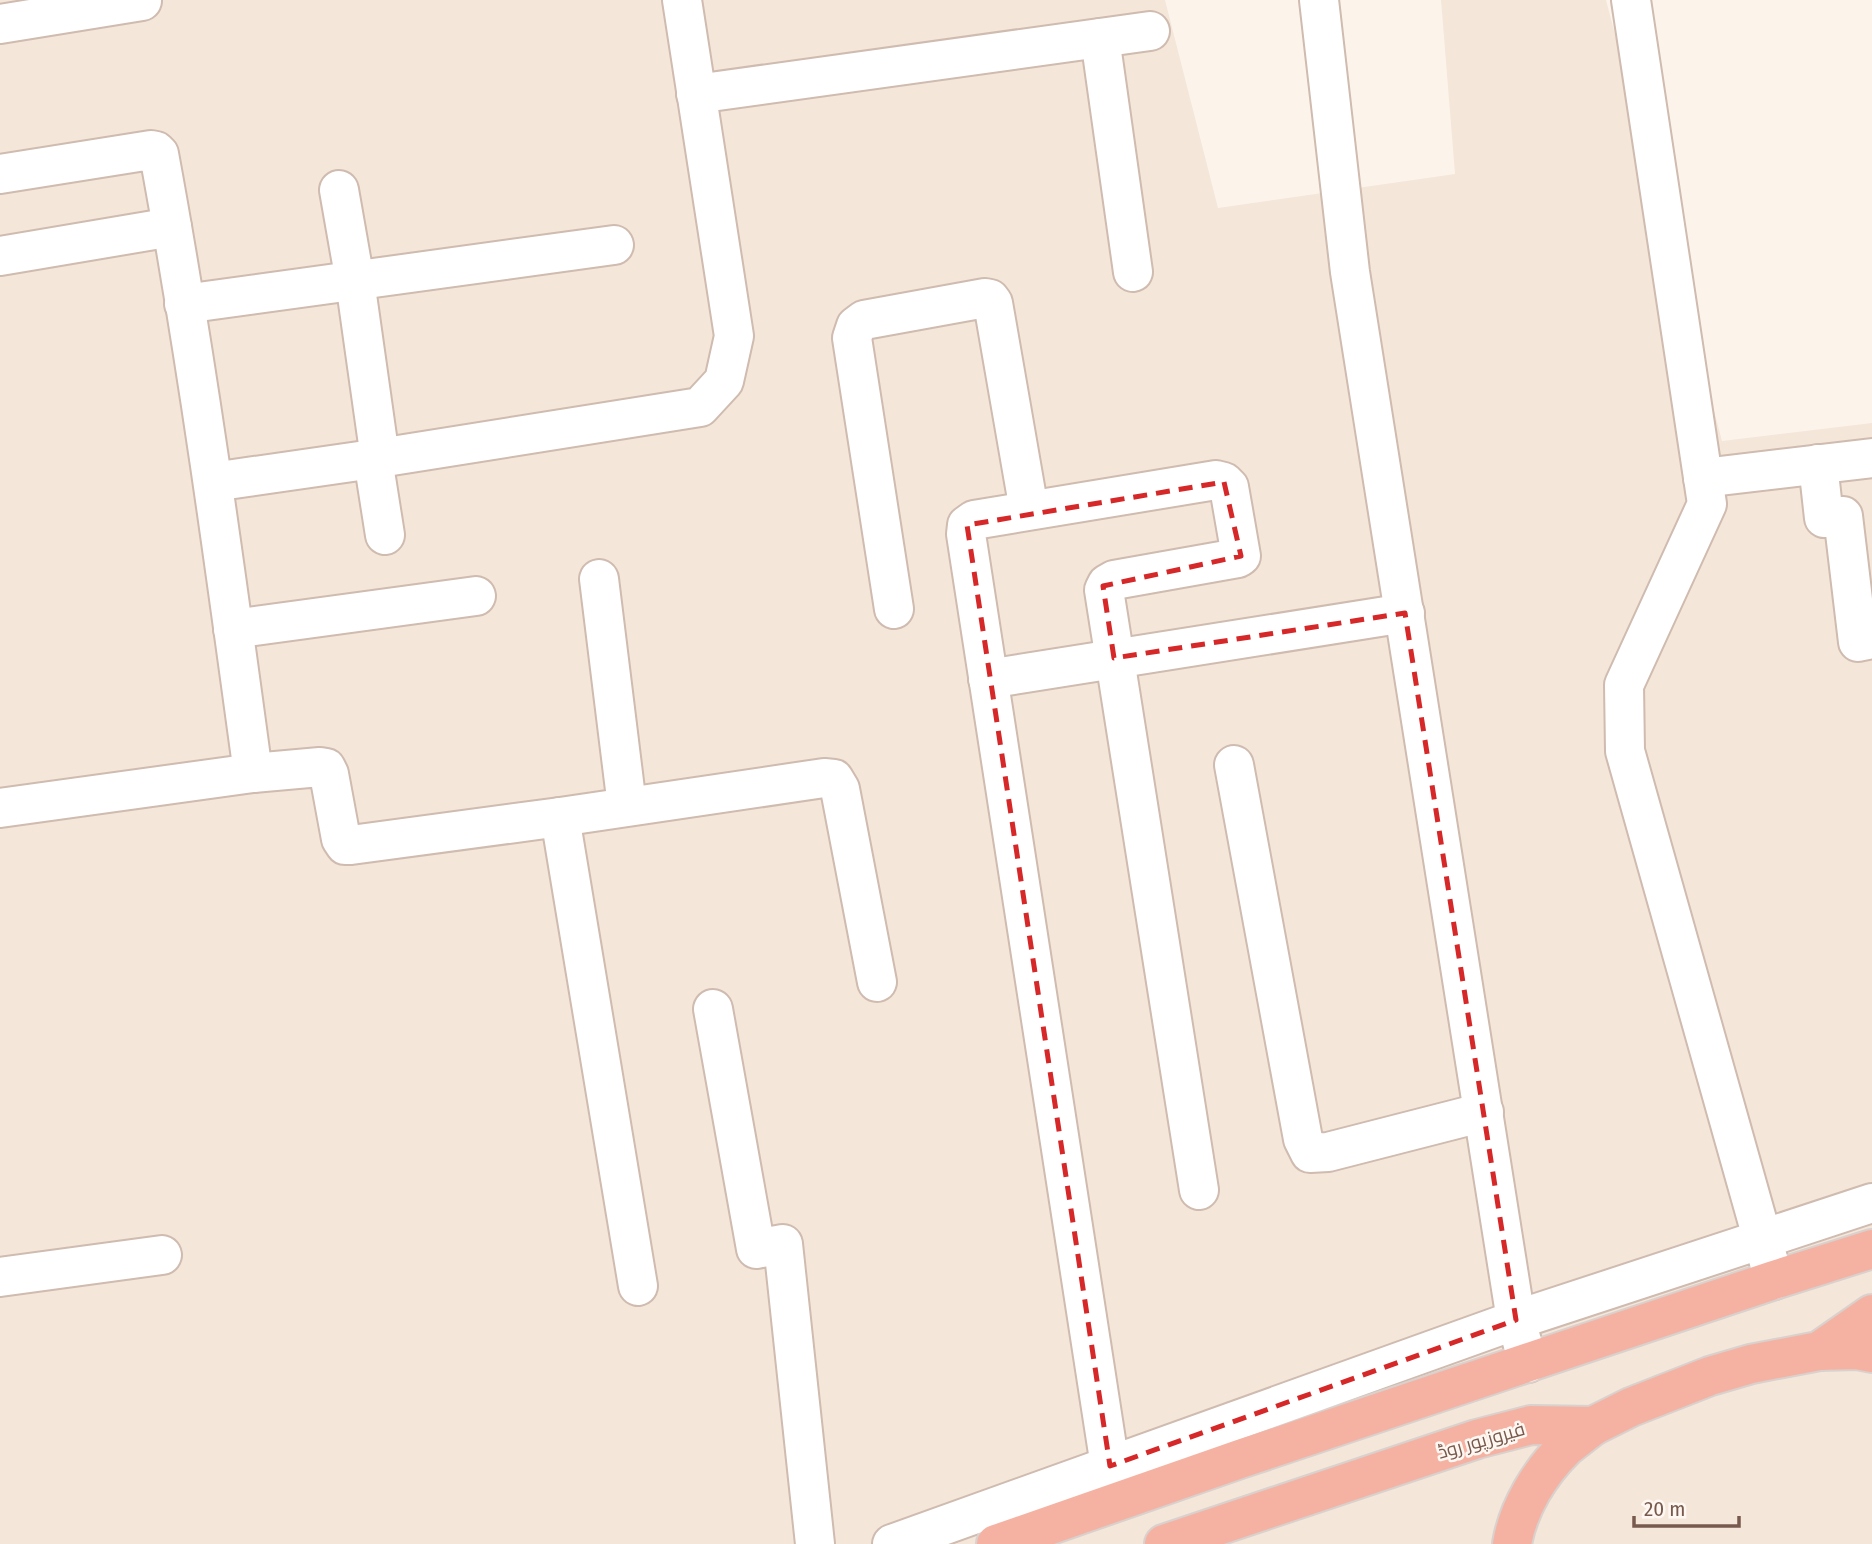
<svg xmlns="http://www.w3.org/2000/svg" width="1872" height="1544" font-family="'Fira Sans Condensed',Cairo,sans-serif">
  <style>
    .residential { fill: #f4e6d9 }
    .lines { fill: none; stroke-linecap: round; stroke-linejoin: round }
    .minor-casing { stroke: #cfbbaf; stroke-width: 42 }
    .highway-casing { stroke: #d9d1cd; stroke-width: 42 }
    .minor { stroke: #fff; stroke-width: 38 }
    .highway { stroke: #f5b2a3; stroke-width: 38 }
    .marked { fill: none; stroke: #d62828; stroke-width: 5; stroke-dasharray: 14 9; stroke-linejoin: round }
    .labels { text-anchor: middle; stroke-width: 5; stroke-linejoin: round; paint-order: stroke }
    .street-label { font-size: 19px; fill: #78594d; stroke: #fff8f2 }
  </style>
  <rect width="100%" height="100%" fill="#fcf4eb"/>
  <!-- residential -->
  <polygon class="residential" points="0,0 1165,0 1218,208 1455,174 1441,0 1606,0 1722,441 1872,423 1872,1544 0,1544"/>
  <g class="lines">
    <defs>
      <g id="minor">
        <polyline points="1319,0 1350,272 1516,1320 1528,1363"/>
        <polyline points="1631,0 1707,504 1624,685 1625,751 1774,1280"/>
        <polyline points="0,24 142,1"/>
        <polyline points="1100,38 1133,272"/>
        <polyline points="696,94 1150,31"/>
        <path d="M0 174 151 150 156 151 159 154C197 360 225 567 253 773"/>
        <polyline points="339,190 355,281 380,458"/>
        <polyline points="0,256 172,227"/>
        <polyline points="184,304 614,245"/>
        <polyline points="373,459 385,535"/>
        <polyline points="1818,464 1824,518 1843,516 1858,642 1872,639"/>
        <polyline points="1703,478 1872,458"/>
        <polyline points="213,482 373,459 700,407 724,381 734,336 682,0"/>
        <polyline points="599,579 627,806"/>
        <polyline points="894,609 852,338 856,326 864,320 985,298 990,299 993,303 1029,510"/>
        <polyline points="233,629 476,596"/>
        <polyline points="988,679 1405,613"/>
        <polyline points="1234,765 1303,1139 1310,1153 1328,1152 1484,1112"/>
        <polyline points="0,808 253,773 320,767 326,768 329,774 341,839 345,845 351,845 560,817 824,778 834,779 840,789 877,982"/>
        <polyline points="560,817 638,1286"/>
        <polyline points="713,1009 756,1249 783,1244 815,1544"/>
        <polyline points="0,1277 162,1255"/>
        <polyline points="1110,1466 966,534 967,525 974,520 1216,480 1224,482 1229,487 1241,556 1238,558 1114,580 1107,584 1104,590 1199,1190"/>
        <polyline points="892,1544 1516,1320 1872,1203"/>
      </g>
      <g id="highway">
        <polyline points="1819,1351 1857,1350 1872,1353"/>
        <polyline points="996,1544 1240,1459 1774,1280 1872,1249"/>
        <polyline points="1164,1544 1477,1439 1531,1425 1593,1426 1631,1407 1710,1376 1751,1364 1819,1351 1872,1314"/>
        <path d="M1512 1544C1518 1508 1540 1472 1566 1447 1575 1440 1584 1433 1593 1426"/>
      </g>
    </defs>
    <!-- minor casing -->
    <use href="#minor" class="minor-casing"/>
    <!-- highway casing -->
    <use href="#highway" class="highway-casing"/>
    <!-- minor -->
    <use href="#minor" class="minor"/>
    <!-- highway -->
    <use href="#highway" class="highway"/>
  </g>
  <!-- marked area -->
  <path class="marked" d="M1224 482 1241 556 1103 586 1114 658 1405 613 1516 1320 1110 1466 967 525Z"/>
  <g class="labels">
    <!-- street labels -->
    <g class="street-label">
      <text transform="translate(1481 1440) rotate(-16)" y="7">فیروزپور روڈ</text>
    </g>
  </g>
  <!-- scale -->
  <path d="M1634 1516v10h105v-10" fill="none" stroke="#78594d" stroke-width="3.5"/>
  <text x="1644" y="1516" font-size="21" fill="#78594d" stroke="#fff8f2" stroke-width="5" paint-order="stroke">20 m</text>
</svg>
